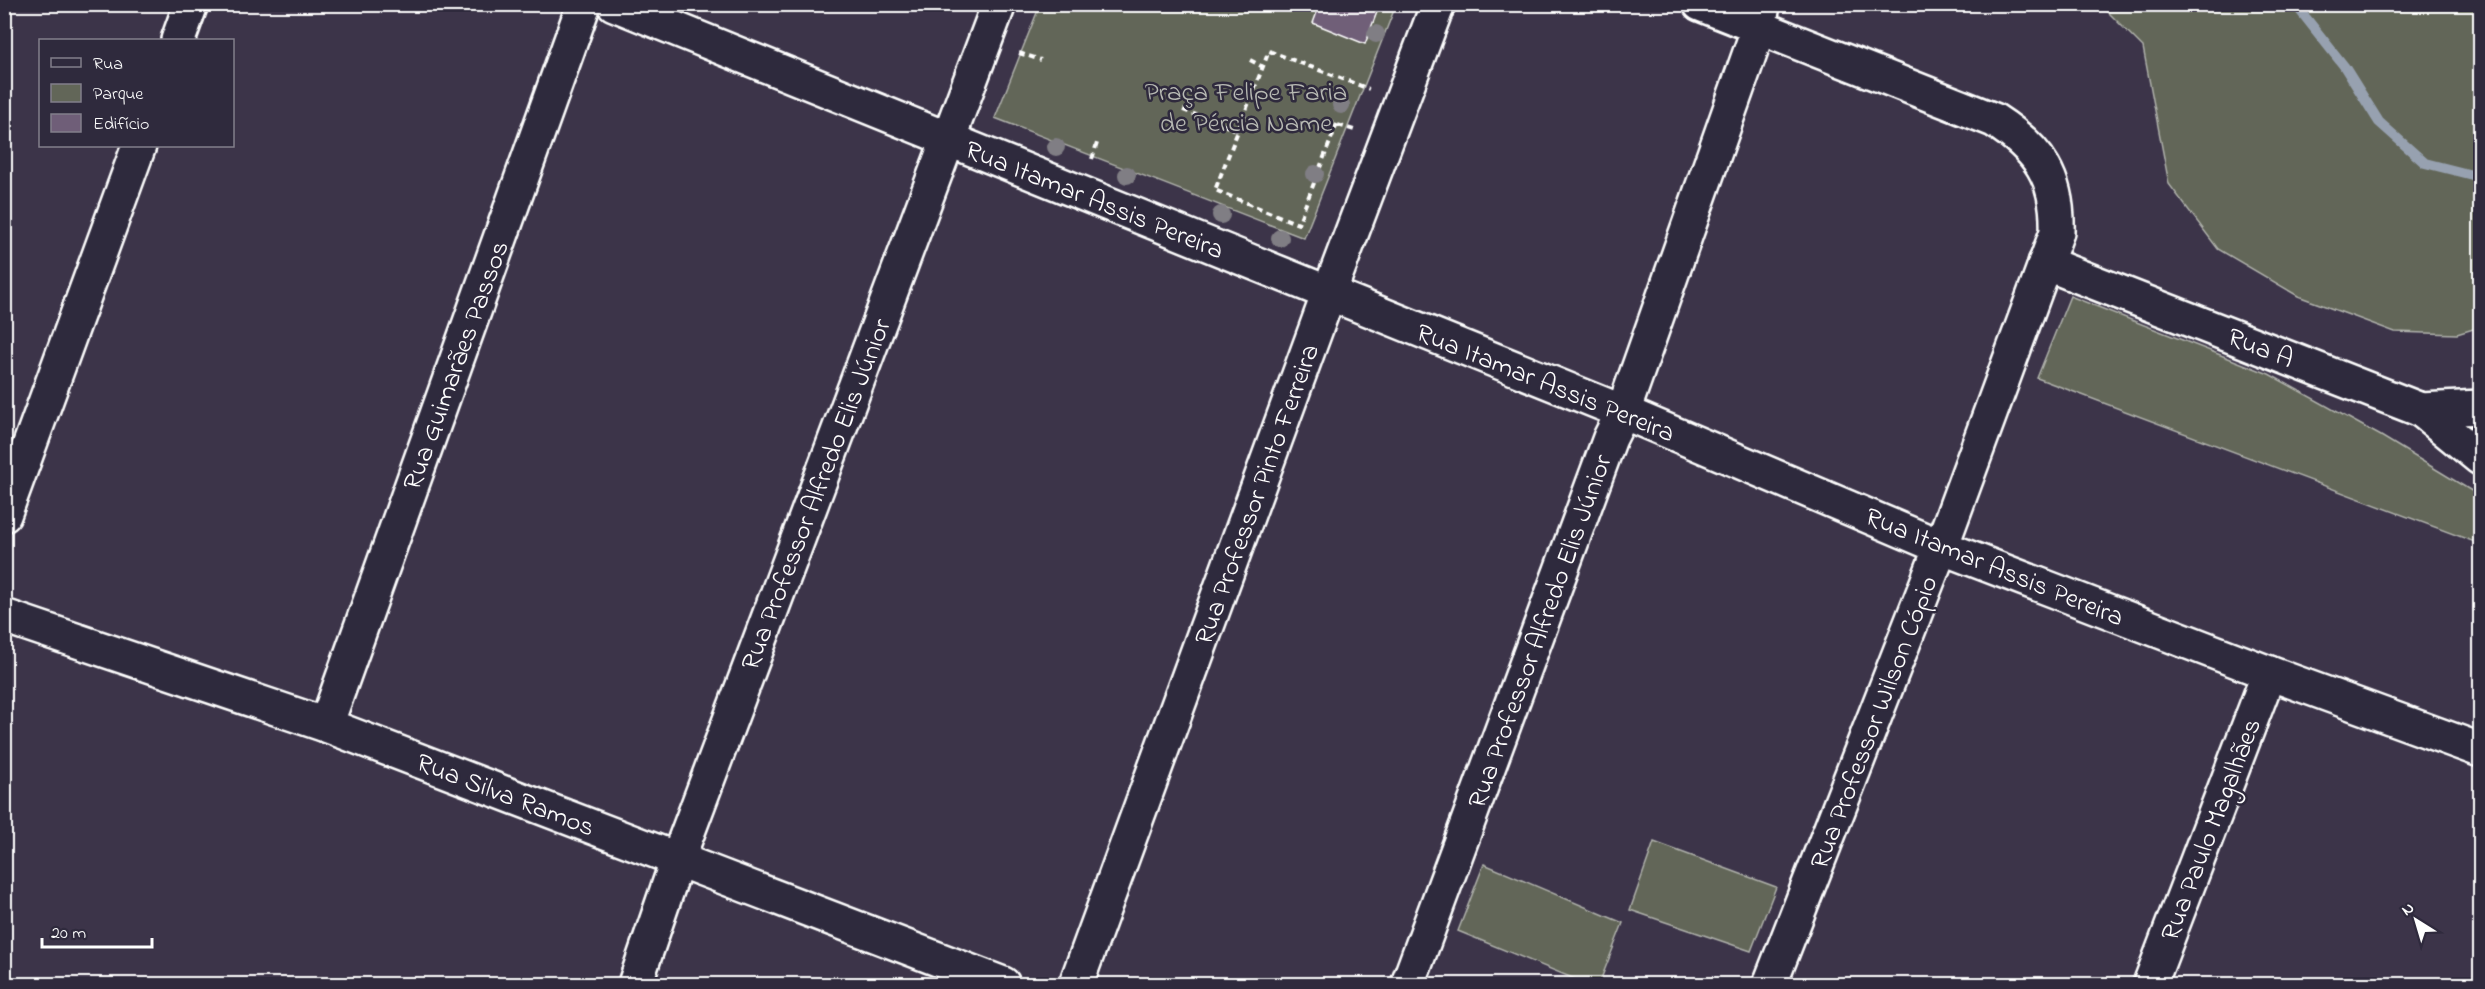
<svg xmlns="http://www.w3.org/2000/svg" width="2485" height="989" font-family="'Indie Flower',sans-serif">
  <style>
    .green { fill: #626658; stroke: #b0b2ac; stroke-width: 1.5 }
    .lines { fill: none; stroke-linecap: round; stroke-linejoin: round }
    .stream { stroke: #97a1b0; stroke-width: 10 }
    .building { fill: #6f5e78; stroke: #fff; stroke-width: 1.5 }
    .minor-casing { stroke: #fff; stroke-width: 38 }
    .path { stroke: #fff; stroke-width: 4; stroke-dasharray: 6 4.5; stroke-linecap: butt }
    .minor { stroke: #2f2a3d; stroke-width: 33 }
    .tree { fill: #807e84 }
    .labels { text-anchor: middle; stroke-width: 5; stroke-linejoin: round; paint-order: stroke }
    .park-label { font-size: 27px; fill: #b8bab4; stroke: #2f2a3d }
    .street-label { font-size: 27px; fill: #fff; stroke: #2f2a3d }
  </style>
  <rect width="100%" height="100%" fill="#3c3449"/>
  <filter id="ink" filterUnits="userSpaceOnUse"><feTurbulence type="fractalNoise" baseFrequency=".0167" numOctaves="2"/><feDisplacementMap in="SourceGraphic" scale="12" xChannelSelector="R" yChannelSelector="G"/><feConvolveMatrix kernelMatrix="1 2 1 2 8 2 1 2 1" color-interpolation-filters="sRGB"/></filter>
  <g filter="url(#ink)">
    <!-- green -->
    <g class="green">
      <polygon points="1040,5 1396,5 1304,238 995,118"/>
      <polygon points="2101,5 2480,5 2480,327 2457,334 2395,332 2298,296 2218,249 2169,184 2143,47"/>
      <polygon points="2070,296 2269,374 2381,436 2480,496 2480,544 2037,378"/>
      <polygon points="1654,842 1776,887 1751,951 1630,910"/>
      <polygon points="1484,864 1623,923 1599,984 1587,984 1458,931"/>
    </g>
    <g class="lines">
      <!-- stream -->
      <polyline class="stream" points="2295,4 2344,66 2379,122 2425,163 2480,177"/>
    </g>
    <!-- building -->
    <polygon class="building" points="1320,4 1380,4 1365,44 1313,23"/>
    <g class="lines">
      <defs>
        <g id="minor">
          <polyline points="614,4 1623,412 1941,547 2269,673 2480,750"/>
          <path d="M1700 4 1994 120C2039 149 2059 178 2057 232L1941 547 1770 984"/>
          <polyline points="178,40 191,4"/>
          <polyline points="2045,263 2421,410 2480,407"/>
          <polyline points="2421,410 2480,458"/>
          <polyline points="4,515 139,146"/>
          <polyline points="4,616 326,725 1003,984"/>
          <polyline points="326,725 584,4"/>
          <polyline points="635,984 677,861 999,4"/>
          <polyline points="1076,984 1329,293 1438,4"/>
          <polyline points="1408,984 1610,438 1623,412 1759,27 1763,5"/>
          <polyline points="2150,984 2269,673"/>
        </g>
      </defs>
      <!-- minor casing -->
      <use href="#minor" class="minor-casing"/>
      <!-- path -->
      <g class="path">
        <polyline points="1019,53 1041,60"/>
        <polyline points="1250,60 1263,67"/>
        <polyline points="1183,110 1239,131"/>
        <polyline points="1328,122 1354,130"/>
        <polyline points="1337,124 1298,224 1215,190 1269,51 1369,89"/>
        <polyline points="1092,159 1098,140"/>
      </g>
      <!-- minor -->
      <use href="#minor" class="minor"/>
    </g>
    <!-- trees -->
    <g class="tree">
      <circle cx="1376" cy="34" r="9"/>
      <circle cx="1341" cy="105" r="9"/>
      <circle cx="1056" cy="147" r="9"/>
      <circle cx="1315" cy="174" r="9"/>
      <circle cx="1127" cy="175" r="9"/>
      <circle cx="1221" cy="215" r="9"/>
      <circle cx="1280" cy="238" r="9"/>
    </g>
  </g>
  <g class="labels">
    <!-- park labels -->
    <g class="park-label">
      <text x="1246" y="100">Praça Felipe Faria<tspan x="1246" dy="31">de Pércia Name</tspan></text>
    </g>
    <!-- street labels -->
    <g class="street-label">
      <text transform="translate(1095 199) rotate(22)" y="9">Rua Itamar Assis Pereira</text>
      <text transform="translate(2261 347) rotate(21)" y="9">Rua A</text>
      <text transform="translate(455 365) rotate(-70)" y="9">Rua Guimarães Passos</text>
      <text transform="translate(1546 382) rotate(22)" y="9">Rua Itamar Assis Pereira</text>
      <text transform="translate(815 494) rotate(-69)" y="9">Rua Professor Alfredo Elis Júnior</text>
      <text transform="translate(1256 494) rotate(-70)" y="9">Rua Professor Pinto Ferreira</text>
      <text transform="translate(1995 566) rotate(22)" y="9">Rua Itamar Assis Pereira</text>
      <text transform="translate(1539 631) rotate(-70)" y="9">Rua Professor Alfredo Elis Júnior</text>
      <text transform="translate(1873 722) rotate(-69)" y="9">Rua Professor Wilson Cópio</text>
      <text transform="translate(506 794) rotate(21)" y="9">Rua Silva Ramos</text>
      <text transform="translate(2210 829) rotate(-69)" y="9">Rua Paulo Magalhães</text>
    </g>
  </g>
  <!-- margin -->
  <rect width="2485" height="989" fill="none" stroke="#2f2a3d" stroke-width="24"/>
  <rect x="12" y="12" width="2461" height="965" fill="none" stroke="#fff" stroke-width="2" filter="url(#ink)"/>
  <!-- legend -->
  <rect x="39" y="39" width="195" height="108" fill="#2f2a3d" stroke="#827f8b" stroke-width="1.5"/>
  <rect x="51" y="58" width="30" height="9" fill="#2f2a3d" stroke="#827f8b" stroke-width="1.5"/>
  <text x="93" y="69" font-size="18" fill="#ffffff">Rua</text>
  <rect x="51" y="84" width="30" height="18" fill="#626658" stroke="#827f8b" stroke-width="1.5"/>
  <text x="93" y="99" font-size="18" fill="#ffffff">Parque</text>
  <rect x="51" y="114" width="30" height="18" fill="#6f5e78" stroke="#827f8b" stroke-width="1.5"/>
  <text x="93" y="129" font-size="18" fill="#ffffff">Edifício</text>
  <!-- north arrow -->
  <g transform="translate(2416 920) rotate(323)" stroke="#2f2a3d" stroke-width="4.5" paint-order="stroke">
  <path d="M0-4.5L10 22L0 15L-10 22Z" fill="#ffffff"/>
  <text y="-9" font-size="16" font-weight="bold" text-anchor="middle" fill="#ffffff">N</text>
  </g>
  <!-- scale -->
  <path d="M42 938v9h110v-9" fill="none" stroke="#ffffff" stroke-width="3"/>
  <text x="51" y="938" font-size="18" fill="#ffffff" stroke="#2f2a3d" stroke-width="4.5" paint-order="stroke">20 m</text>
</svg>
